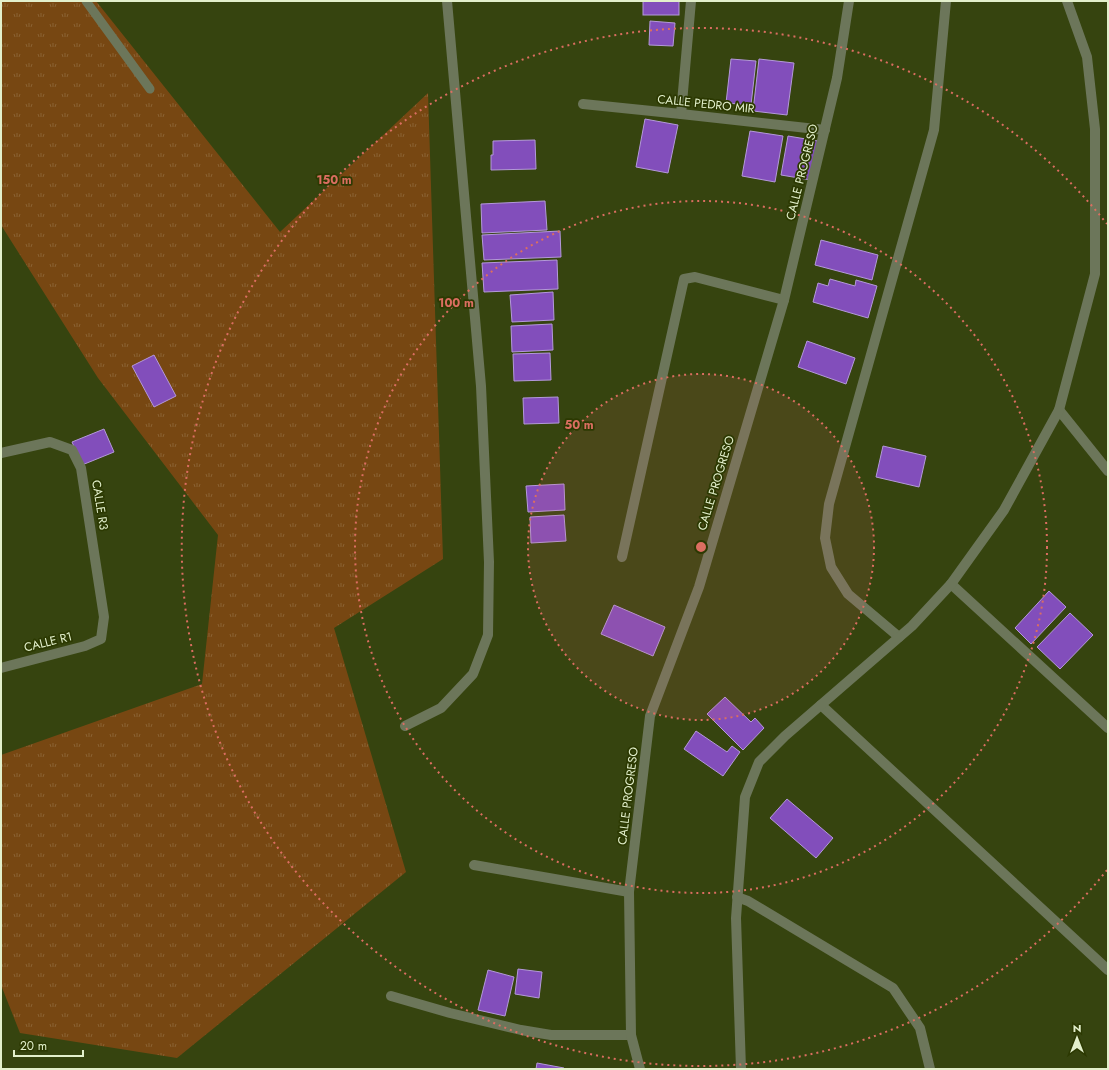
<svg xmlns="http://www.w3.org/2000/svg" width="1109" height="1070" font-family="Jost,sans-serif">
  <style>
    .park { fill: url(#park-tufts) }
    .building { fill: #824ebb; stroke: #b499da }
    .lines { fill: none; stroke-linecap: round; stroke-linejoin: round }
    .lane { stroke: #6c765a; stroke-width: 9 }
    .street { stroke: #6c765a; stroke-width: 10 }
    .ring { fill: none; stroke: #db6e61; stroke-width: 2; stroke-dasharray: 2 4 }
    .labels { text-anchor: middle; stroke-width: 3.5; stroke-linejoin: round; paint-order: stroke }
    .street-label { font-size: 12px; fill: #e3f0cc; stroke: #2c3902 }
    .centre { fill: #db6e61; stroke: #2c3902; stroke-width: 2 }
    .ring-label { font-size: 12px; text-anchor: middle; font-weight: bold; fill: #db6e61; stroke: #2c3902; stroke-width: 3.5; stroke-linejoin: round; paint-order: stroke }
  </style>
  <defs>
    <pattern id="park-tufts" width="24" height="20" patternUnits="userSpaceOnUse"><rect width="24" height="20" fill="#774712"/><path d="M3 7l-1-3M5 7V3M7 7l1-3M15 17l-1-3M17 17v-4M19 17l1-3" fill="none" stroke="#8a6233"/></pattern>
  </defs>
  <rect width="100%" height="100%" fill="#36440f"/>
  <!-- park -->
  <polygon class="park" points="1,1 96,1 280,232 428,93 443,559 334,628 406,872 177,1058 20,1033 1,985 1,755 202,684 218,535 98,378 1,225"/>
  <!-- building -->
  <g class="building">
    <rect x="643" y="1" width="36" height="14"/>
    <polygon points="650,21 675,23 673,46 649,45"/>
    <polygon points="731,59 756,61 751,105 726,103"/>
    <polygon points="759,59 794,63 787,115 753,111"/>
    <polygon points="645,119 678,125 668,173 636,167"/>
    <polygon points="750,131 783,136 775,182 742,176"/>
    <polygon points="788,136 818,141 811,180 781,175"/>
    <polygon points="535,140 536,169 491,170 491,155 493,155 493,141"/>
    <polygon points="545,201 547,230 482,233 481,204"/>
    <polygon points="560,231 561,257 484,260 482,235"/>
    <polygon points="821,240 878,255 872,280 815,265"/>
    <polygon points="557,260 558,289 484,292 482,263"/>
    <polygon points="830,279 855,286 856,280 877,286 868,318 813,302 818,283 828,286"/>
    <polygon points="553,292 554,320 512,322 510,295"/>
    <polygon points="552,324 553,350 512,352 511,326"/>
    <polygon points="807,341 855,358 846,384 798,367"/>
    <polygon points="550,353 551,380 514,381 513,354"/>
    <polygon points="154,355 176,396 154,407 132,366"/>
    <polygon points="558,397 559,423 524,424 523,398"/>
    <polygon points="104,429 114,452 82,465 72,442"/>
    <polygon points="883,446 926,456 919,487 876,477"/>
    <polygon points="564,484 565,510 528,512 526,486"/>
    <polygon points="564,515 566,541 531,543 530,517"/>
    <polygon points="1049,591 1066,607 1031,644 1015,628"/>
    <polygon points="614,605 665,627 653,656 601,634"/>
    <polygon points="1070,613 1093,635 1060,669 1037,647"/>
    <polygon points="725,697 751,722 755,718 764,728 743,750 707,714"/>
    <polygon points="696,731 727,752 732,746 740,752 723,776 684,749"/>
    <polygon points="787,799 833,838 816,858 770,818"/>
    <polygon points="518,969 542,972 539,998 515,994"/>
    <polygon points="488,970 514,977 505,1016 478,1010"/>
    <polygon points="537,1063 564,1068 564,1069 536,1069"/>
  </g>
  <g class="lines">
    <!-- lane -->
    <polyline class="lane" points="86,1 150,89"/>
    <!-- street -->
    <g class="street">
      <polyline points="583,104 681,114 825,130"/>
      <polyline points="681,114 691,1"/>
      <polyline points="1059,410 1108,471"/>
      <polyline points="1,453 50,442 72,450 81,468 104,617 101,639 85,646 1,668"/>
      <polyline points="622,557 684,279 695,277 784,300"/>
      <polyline points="951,584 1108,728"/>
      <polyline points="899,637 848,594 831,567 825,538 829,504 934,130 946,1"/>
      <polyline points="821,705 1108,970"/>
      <polyline points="405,726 441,708 473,674 488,635 489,562 481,386 447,1"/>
      <polyline points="474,865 629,892"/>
      <polyline points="737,897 748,901 893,988 920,1028 930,1069"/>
      <polyline points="391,996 450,1013 521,1030 551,1035 631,1035"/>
      <polyline points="640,1069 631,1035 629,892 650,716 699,587 784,300 837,78 849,1"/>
      <polyline points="741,1069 736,918 745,797 759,762 785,736 912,626 951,584 1004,510 1059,410 1095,274 1095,129 1087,57 1067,1"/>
    </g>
  </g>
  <!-- distance rings -->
  <circle cx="701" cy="547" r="173" fill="#db6e61" fill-opacity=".12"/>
  <g class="ring">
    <circle cx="701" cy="547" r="173"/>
    <circle cx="701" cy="547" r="346"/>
    <path d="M1107 870A519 519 0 1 1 1107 224"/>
  </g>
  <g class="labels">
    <!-- street labels -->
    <g class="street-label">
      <text transform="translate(706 104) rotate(6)" y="4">CALLE PEDRO MIR</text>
      <text transform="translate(802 172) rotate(-76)" y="4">CALLE PROGRESO</text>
      <text transform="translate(716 483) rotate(-73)" y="4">CALLE PROGRESO</text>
      <text transform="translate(100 505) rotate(81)" y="4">CALLE R3</text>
      <text transform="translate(48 642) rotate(-14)" y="4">CALLE R1</text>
      <text transform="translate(628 796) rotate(-83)" y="4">CALLE PROGRESO</text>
    </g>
  </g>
  <circle cx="701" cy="547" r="6" class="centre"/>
  <g class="ring-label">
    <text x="334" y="184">150 m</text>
    <text x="456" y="307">100 m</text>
    <text x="579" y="429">50 m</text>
  </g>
  <!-- border -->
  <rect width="1109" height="1070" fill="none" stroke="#e3f0cc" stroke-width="4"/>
  <!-- north arrow -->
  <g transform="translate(1077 1038)" stroke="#2c3902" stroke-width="3" paint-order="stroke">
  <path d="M0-3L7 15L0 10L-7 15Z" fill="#e3f0cc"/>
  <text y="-6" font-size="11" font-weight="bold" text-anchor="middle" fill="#e3f0cc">N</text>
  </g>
  <!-- scale -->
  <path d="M14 1050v6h69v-6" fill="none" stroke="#e3f0cc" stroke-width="2"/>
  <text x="20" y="1050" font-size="12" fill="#e3f0cc" stroke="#2c3902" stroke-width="3" paint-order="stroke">20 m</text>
</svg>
